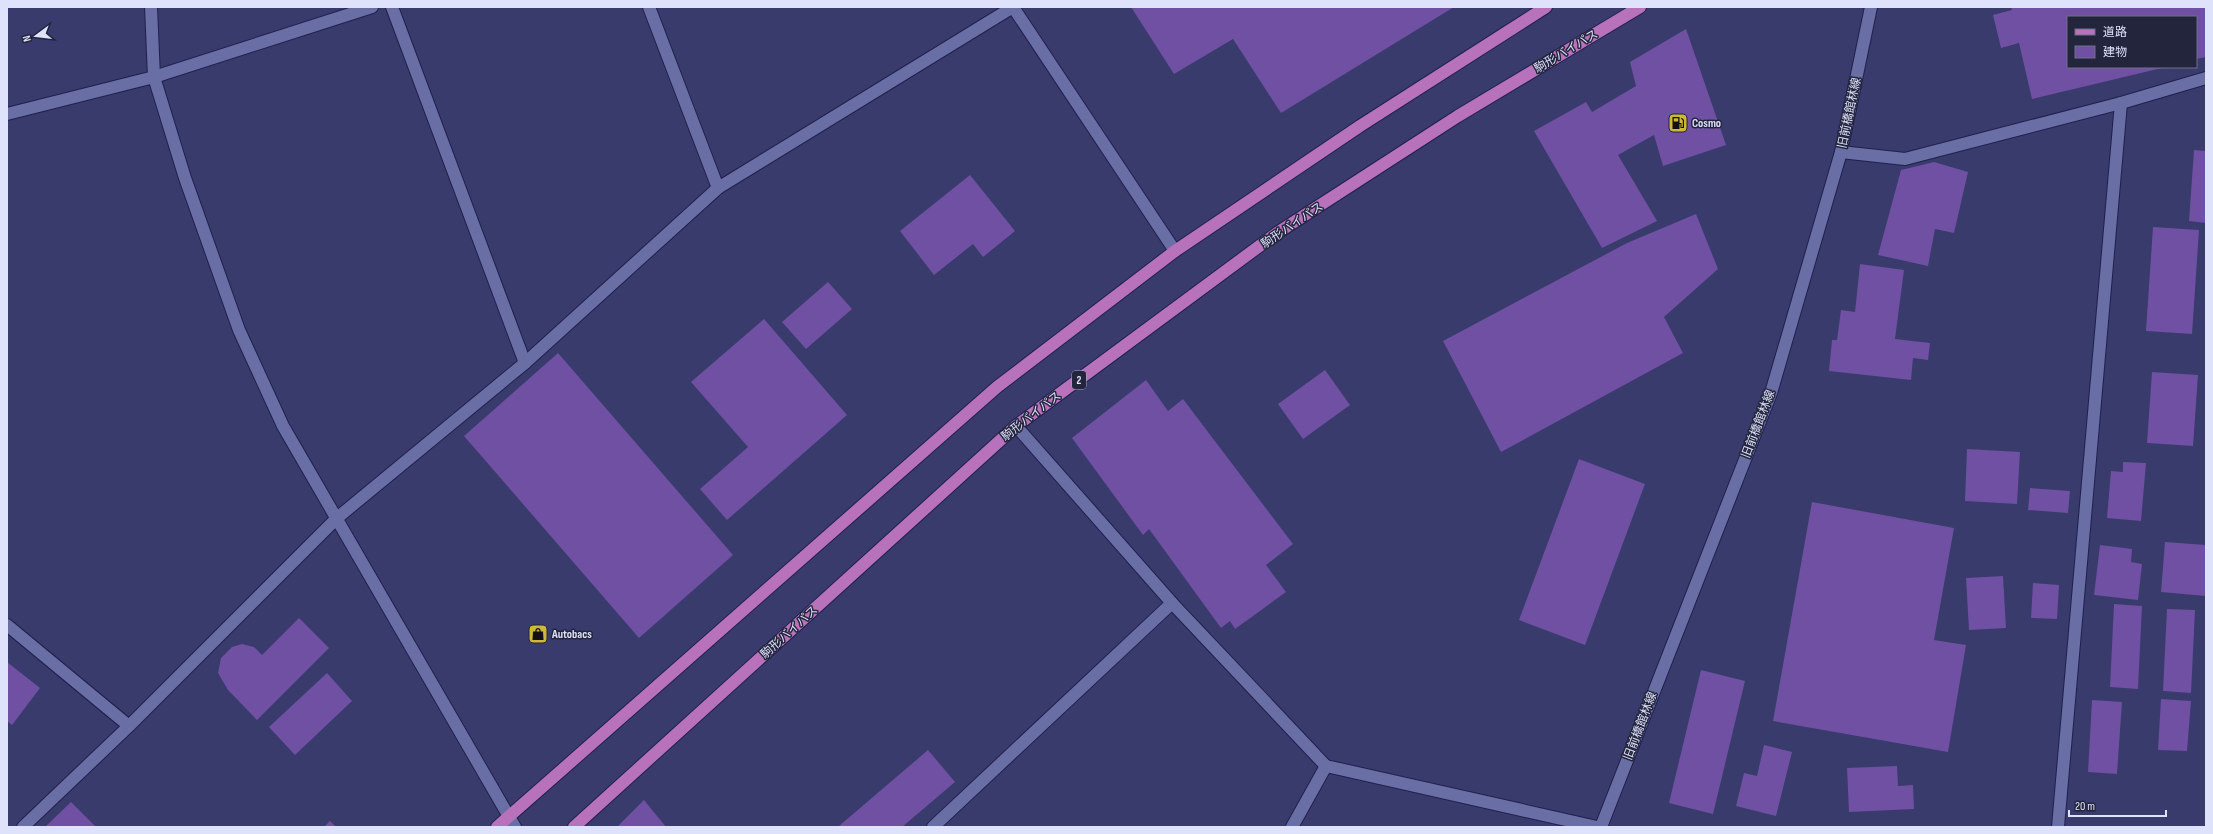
<svg xmlns="http://www.w3.org/2000/svg" width="2213" height="834" font-family="'Sofia Sans Condensed','Noto Sans JP',sans-serif">
  <style>
    .building { fill: #6f50a2 }
    .lines { fill: none; stroke-linecap: round; stroke-linejoin: round }
    .street-casing { stroke: #20204f; stroke-width: 14 }
    .secondary-casing { stroke: #20204f; stroke-width: 14 }
    .primary-casing { stroke: #20204f; stroke-width: 14 }
    .street { stroke: #696ea4; stroke-width: 12 }
    .secondary { stroke: #696ea4; stroke-width: 12 }
    .primary { stroke: #b872bb; stroke-width: 12 }
    .labels { text-anchor: middle; stroke-width: 3; stroke-linejoin: round; paint-order: stroke }
    .shield { fill: #23253c; stroke: #a6a9c1; stroke-width: 1 }
    .shield-label { font-size: 11px; font-weight: bold; fill: #dee2fa }
    .street-label { font-size: 12px; fill: #dee2fa; stroke: #23253c }
    .poi-label { font-size: 12px; font-weight: bold; fill: #dee2fa; stroke: #23253c; text-anchor: start }
  </style>
  <rect width="100%" height="100%" fill="#383b6c"/>
  <!-- building -->
  <g class="building">
    <polygon points="1131,7 1454,7 1281,113 1233,39 1174,74"/>
    <polygon points="2011,7 2206,7 2206,57 2196,59 2196,17 2068,17 2068,67 2162,68 2032,99 2019,43 2001,48 1993,15 2012,10"/>
    <polygon points="1686,29 1726,145 1663,166 1654,135 1618,155 1657,221 1602,248 1534,131 1586,102 1592,112 1636,86 1630,62"/>
    <polygon points="2194,150 2206,151 2206,223 2189,221"/>
    <polygon points="1934,162 1968,172 1954,233 1935,229 1928,266 1878,255 1901,170"/>
    <polygon points="970,175 1015,231 983,257 973,244 934,275 900,231"/>
    <polygon points="1696,214 1718,269 1664,317 1683,353 1501,452 1443,341 1627,243"/>
    <polygon points="2153,227 2199,230 2192,334 2146,331"/>
    <polygon points="1860,264 1904,270 1895,339 1930,343 1928,360 1913,358 1911,380 1829,371 1832,340 1837,340 1841,310 1855,312"/>
    <polygon points="828,282 852,309 806,349 782,322"/>
    <polygon points="764,319 847,415 727,520 700,489 748,447 691,382"/>
    <polygon points="558,353 733,555 639,638 464,436"/>
    <polygon points="1325,370 1350,405 1303,439 1278,404"/>
    <polygon points="2152,372 2198,375 2193,446 2147,443"/>
    <polygon points="1146,380 1168,411 1183,399 1293,544 1266,565 1286,592 1235,629 1230,621 1221,628 1149,529 1143,535 1072,438"/>
    <polygon points="1967,449 2020,452 2017,504 1965,501"/>
    <polygon points="1579,459 1645,484 1585,645 1519,620"/>
    <polygon points="2123,462 2146,463 2141,521 2107,518 2111,471 2123,472"/>
    <polygon points="2030,488 2070,491 2068,513 2028,510"/>
    <polygon points="1812,502 1954,528 1934,640 1966,645 1948,752 1773,721"/>
    <polygon points="2165,542 2206,545 2206,596 2161,592"/>
    <polygon points="2100,545 2132,549 2131,562 2142,564 2138,600 2094,595"/>
    <polygon points="2003,576 2006,628 1969,630 1966,578"/>
    <polygon points="2033,583 2059,585 2057,619 2031,618"/>
    <polygon points="2114,604 2142,606 2138,689 2110,687"/>
    <polygon points="2167,609 2195,610 2191,693 2163,691"/>
    <polygon points="299,618 329,648 257,720 228,690 218,673 221,658 232,647 242,644 254,647 262,655"/>
    <polygon points="7,662 40,688 12,725 7,721"/>
    <polygon points="1701,670 1745,681 1713,814 1669,803"/>
    <polygon points="327,673 352,701 295,755 269,727"/>
    <polygon points="2161,699 2191,701 2187,751 2158,750"/>
    <polygon points="2092,700 2122,702 2117,774 2088,772"/>
    <polygon points="1764,745 1792,752 1776,816 1736,806 1744,773 1757,776"/>
    <polygon points="928,750 955,782 902,827 841,827 839,826"/>
    <polygon points="1897,766 1898,786 1913,785 1914,809 1849,812 1847,768"/>
    <polygon points="644,800 666,827 617,827"/>
    <polygon points="71,802 96,827 45,827"/>
    <polygon points="330,821 336,827 324,827"/>
  </g>
  <g class="lines">
    <defs>
      <g id="street">
        <polyline points="392,7 525,363"/>
        <polyline points="649,7 718,188"/>
        <polyline points="1013,7 1175,251"/>
        <polyline points="1841,152 1905,159 2121,103 2206,78"/>
        <polyline points="1016,426 1172,603 1326,766 1597,827"/>
        <polyline points="7,625 129,726"/>
        <polyline points="23,827 129,726 337,518 525,363 718,188 1013,7"/>
        <polyline points="933,827 1172,603"/>
        <polyline points="1292,827 1326,766"/>
        <polyline points="2058,827 2121,103"/>
      </g>
      <g id="secondary">
        <polyline points="151,7 154,77 185,178 239,330 283,426 515,827"/>
        <polyline points="7,114 154,77 372,7"/>
        <polyline points="1601,827 1771,393 1841,152 1871,7"/>
      </g>
      <g id="primary">
        <polyline points="497,827 997,387 1175,251 1360,126 1546,7"/>
        <polyline points="574,827 1016,426 1277,233 1458,116 1640,7"/>
      </g>
    </defs>
    <!-- street casing -->
    <use href="#street" class="street-casing"/>
    <!-- secondary casing -->
    <use href="#secondary" class="secondary-casing"/>
    <!-- primary casing -->
    <use href="#primary" class="primary-casing"/>
    <!-- street -->
    <use href="#street" class="street"/>
    <!-- secondary -->
    <use href="#secondary" class="secondary"/>
    <!-- primary -->
    <use href="#primary" class="primary"/>
  </g>
  <!-- icons -->
  <defs>
    <symbol id="fuel-square" viewBox="-11 -11 22 22"><rect x="-9" y="-9" width="18" height="18" rx="4" fill="#ceb837" stroke="#23253c"/><path d="M-5.5-6h7V0h2V4h1.3V-2.5L3-4.5l.8-.8L6-3V5H2.5V1h-1V6h-7ZM-4.2-4.7v3.2H.2V-4.7Z" fill="#111"/></symbol>
    <symbol id="shop-square" viewBox="-11 -11 22 22"><rect x="-9" y="-9" width="18" height="18" rx="4" fill="#ceb837" stroke="#23253c"/><path d="M-5-2.5h2.3a2.7 3.5 0 0 1 5.4 0H5L5.5 6h-11ZM-1.5-2.5h3a1.5 2.3 0 0 0-3 0Z" fill="#111"/></symbol>
  </defs>
  <g fill-rule="evenodd">
    <use href="#fuel-square" x="1667" y="112" width="22" height="22"/>
    <use href="#shop-square" x="527" y="623" width="22" height="22"/>
  </g>
  <g class="labels">
    <!-- shield labels -->
    <rect class="shield" x="1072" y="371" width="14" height="18" rx="3"/>
    <g class="shield-label">
      <text x="1079" y="384">2</text>
    </g>
    <!-- street labels -->
    <g class="street-label">
      <text transform="translate(1566 51) rotate(-31)" y="4">駒形バイパス</text>
      <text transform="translate(1849 113) rotate(-78)" y="4">旧前橋館林線</text>
      <text transform="translate(1292 225) rotate(-34)" y="4">駒形バイパス</text>
      <text transform="translate(1031 416) rotate(-38)" y="4">駒形バイパス</text>
      <text transform="translate(1758 424) rotate(-69)" y="4">旧前橋館林線</text>
      <text transform="translate(789 632) rotate(-42)" y="4">駒形バイパス</text>
      <text transform="translate(1640 726) rotate(-69)" y="4">旧前橋館林線</text>
    </g>
    <!-- poi labels -->
    <g class="poi-label">
      <text x="1692" y="127">Cosmo</text>
      <text x="552" y="638">Autobacs</text>
    </g>
  </g>
  <!-- border -->
  <rect width="2213" height="834" fill="none" stroke="#dee2fa" stroke-width="16"/>
  <!-- legend -->
  <rect x="2067" y="16" width="130" height="52" fill="#23253c" stroke="#6e7188"/>
  <rect x="2075" y="29" width="20" height="6" fill="#b872bb" stroke="#6e7188"/>
  <text x="2103" y="36" font-size="12" fill="#dee2fa">道路</text>
  <rect x="2075" y="46" width="20" height="12" fill="#6f50a2" stroke="#6e7188"/>
  <text x="2103" y="56" font-size="12" fill="#dee2fa">建物</text>
  <!-- north arrow -->
  <g transform="translate(36 36) rotate(255)" stroke="#23253c" stroke-width="3" paint-order="stroke">
  <path d="M0-3L7 15L0 10L-7 15Z" fill="#dee2fa"/>
  <text y="-6" font-size="11" font-weight="bold" text-anchor="middle" fill="#dee2fa">N</text>
  </g>
  <!-- scale -->
  <path d="M2069 810v6h97v-6" fill="none" stroke="#dee2fa" stroke-width="2"/>
  <text x="2075" y="810" font-size="12" fill="#dee2fa" stroke="#23253c" stroke-width="3" paint-order="stroke">20 m</text>
</svg>
